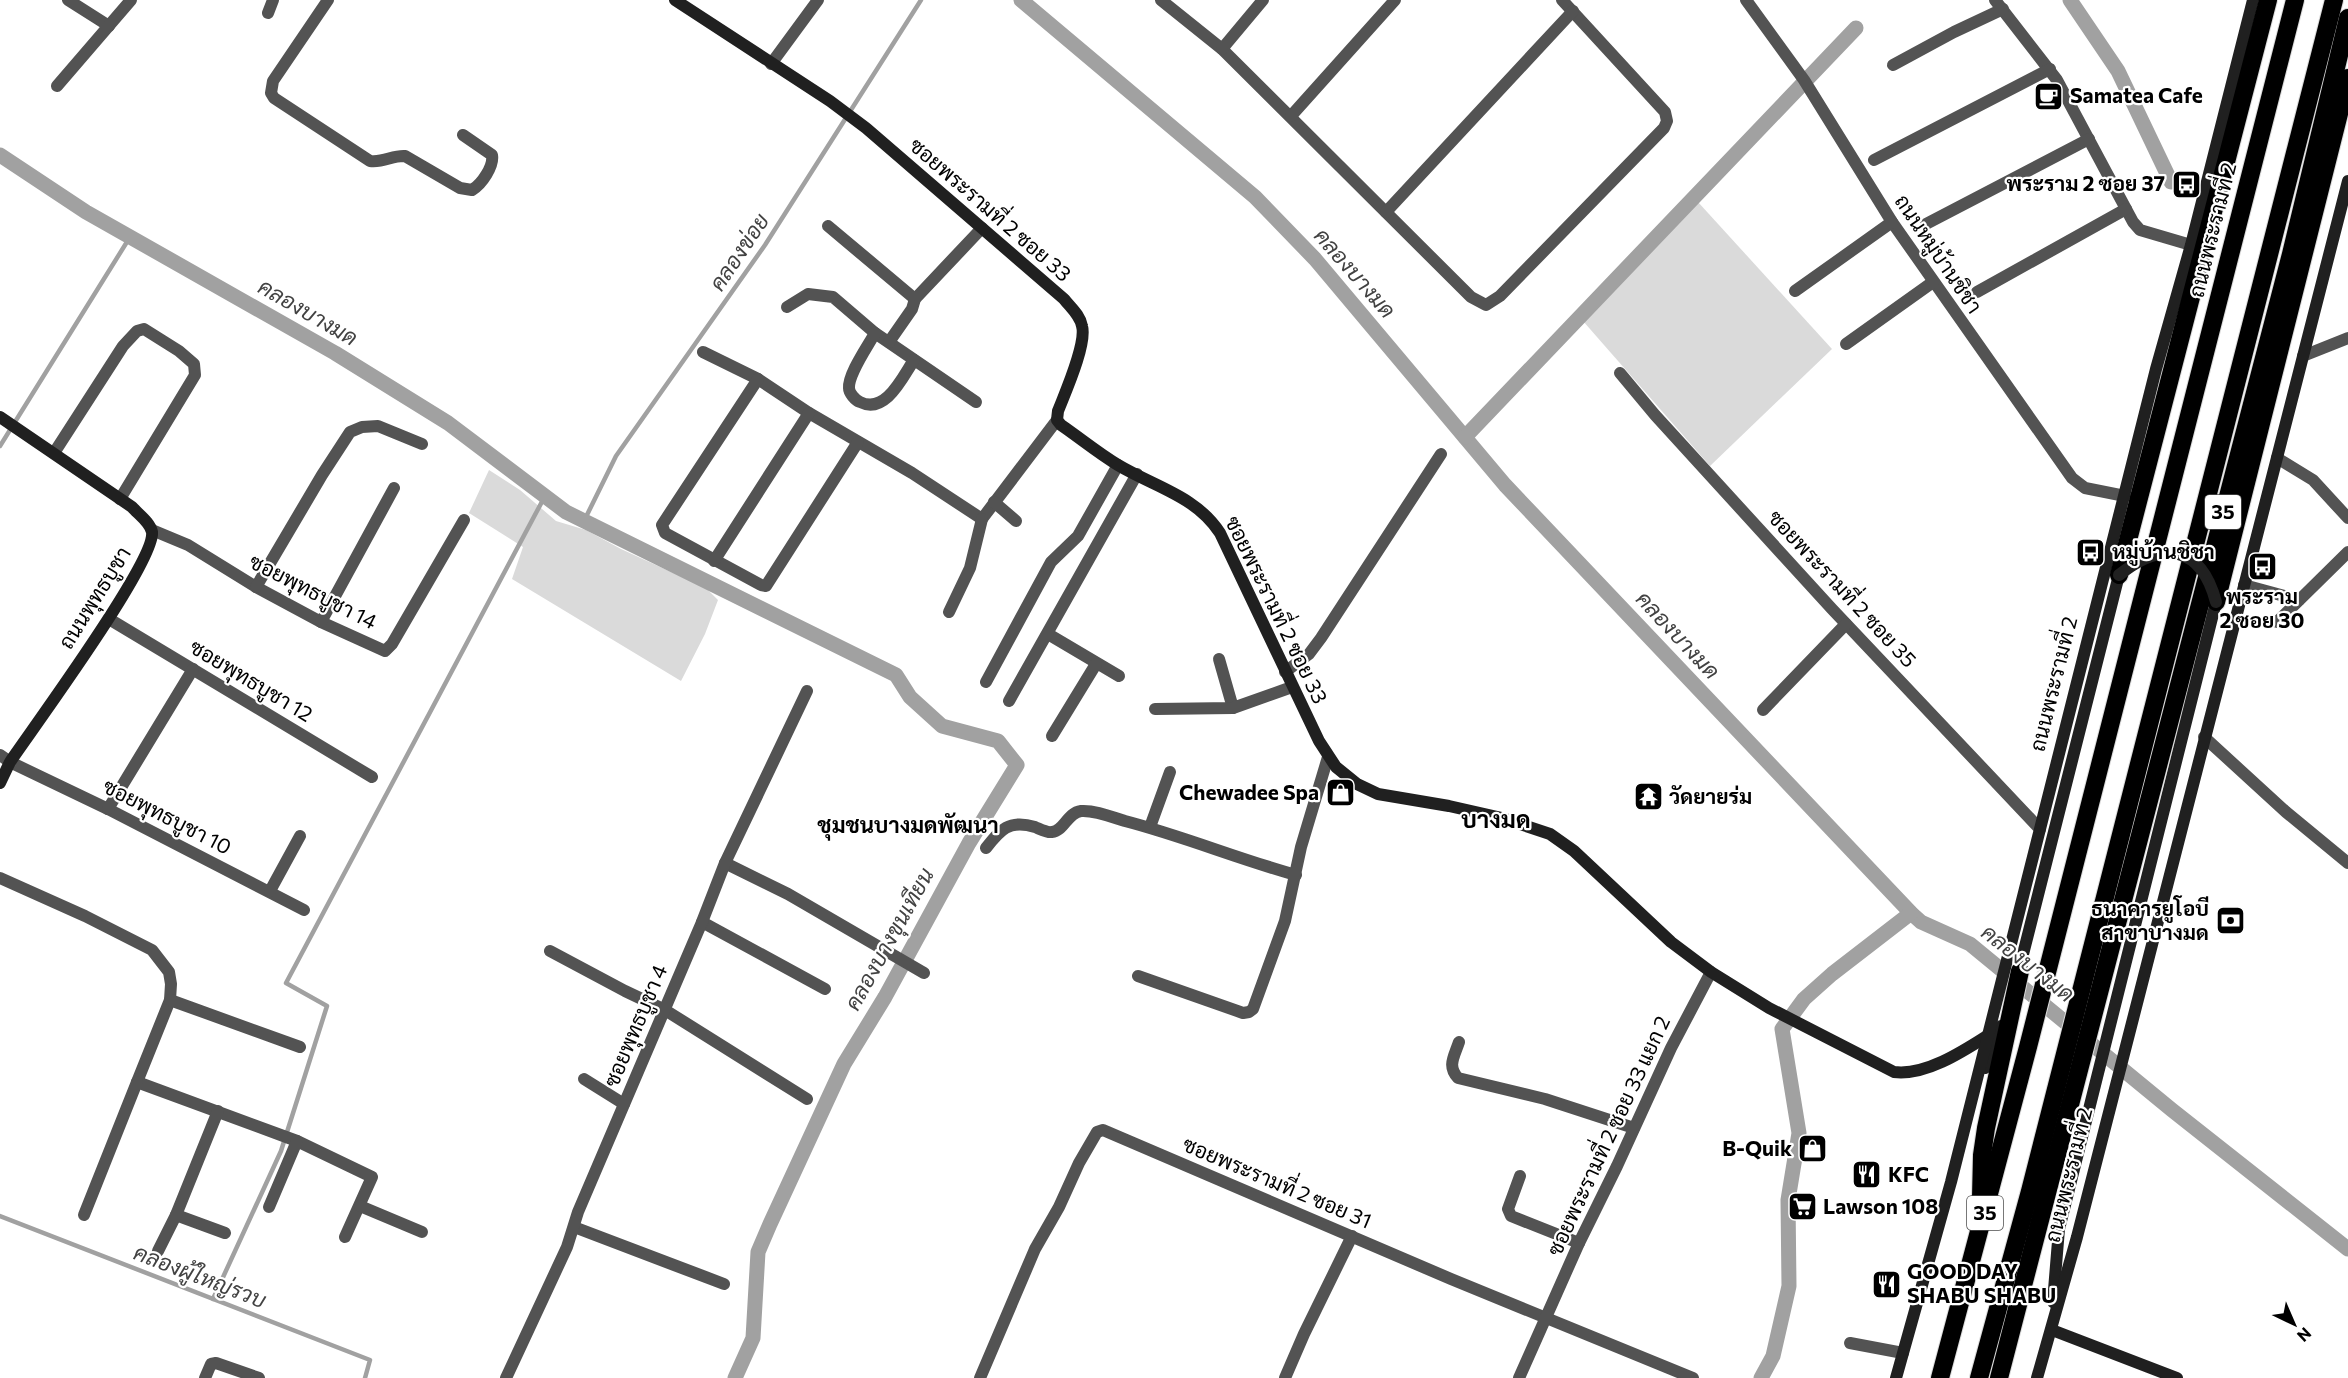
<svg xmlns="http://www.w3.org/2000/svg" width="2348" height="1378" font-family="Commissioner,Sarabun,sans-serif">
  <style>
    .green { fill: #dadada }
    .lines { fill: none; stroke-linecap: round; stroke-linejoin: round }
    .stream { stroke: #a1a1a1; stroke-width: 4.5 }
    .canal { stroke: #a1a1a1; stroke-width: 15 }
    .highway-casing { stroke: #dbdbdb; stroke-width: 20 }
    .street { stroke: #535353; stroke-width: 12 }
    .secondary { stroke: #202020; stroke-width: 12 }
    .highway { stroke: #000; stroke-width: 18 }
    .secondary-bridge { stroke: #202020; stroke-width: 12 }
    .labels { text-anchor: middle; stroke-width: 4.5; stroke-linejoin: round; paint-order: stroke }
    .shield { fill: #fff; stroke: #4c4c4c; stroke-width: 1.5 }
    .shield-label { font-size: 20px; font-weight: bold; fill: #000 }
    .poi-label { font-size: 21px; font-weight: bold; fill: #000; stroke: #fff; text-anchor: start }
    .street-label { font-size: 21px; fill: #000; stroke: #fff }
    .water-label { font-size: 22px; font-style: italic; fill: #424242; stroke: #fff }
    .neighbourhood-label { font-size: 22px; font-weight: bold; fill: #000; stroke: #fff }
    .quarter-label { font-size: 24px; font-weight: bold; fill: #000; stroke: #fff }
  </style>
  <rect width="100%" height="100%" fill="#fff"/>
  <!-- green -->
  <g class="green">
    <polygon points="1698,202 1832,349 1710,466 1583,321"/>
    <polygon points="489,470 520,490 556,521 586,530 621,549 706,588 718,600 705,634 681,681 512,579 523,547 469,513"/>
  </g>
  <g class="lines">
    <!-- stream -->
    <g class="stream">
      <polyline points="0,446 130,237"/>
      <polyline points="584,521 616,456 765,245 921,0"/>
      <polyline points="0,1216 370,1360 365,1378"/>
      <polyline points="213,1299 281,1151 327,1006 286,983 545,496"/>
    </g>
    <!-- canal -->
    <g class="canal">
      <polyline points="1021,0 1255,197 1315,259 1505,485 1911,913 1921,922 1970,944 2172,1110 2348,1249"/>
      <polyline points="2070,0 2118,71 2171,182"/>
      <polyline points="0,155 86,212 335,353 448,423 566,512 896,675 910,697 942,726 998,741 1017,765 969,843 885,997 844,1064 770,1224 758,1252 753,1338 735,1378"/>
      <polyline points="1465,437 1856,28"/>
      <polyline points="1761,1378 1773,1356 1789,1286 1788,1200 1799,1133 1782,1029 1804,999 1832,974 1911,913"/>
    </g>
    <defs>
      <g id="highway">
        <polyline points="2119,575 2268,0"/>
        <polyline points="2216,602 2348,78"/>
        <polyline points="1981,1197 1982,1155 1986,1128 2020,971"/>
        <polyline points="1940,1378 2028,1047 2295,0"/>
        <polyline points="1979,1378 2030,1191 2334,0"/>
        <polyline points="1999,1378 2291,254 2348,18"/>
      </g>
    </defs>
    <!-- highway casing -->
    <use href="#highway" class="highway-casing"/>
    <!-- street -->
    <g class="street">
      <polyline points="68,0 109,26"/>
      <path d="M328 0 273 81 271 93 274 98 370 161C383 163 393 155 405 156L460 188 472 190C482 184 494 166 492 155L463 135"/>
      <polyline points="1161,0 1222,49 1471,297 1486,305 1500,296 1664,128 1667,121 1665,112 1562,0"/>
      <polyline points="1746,0 1804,80 1892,222 2072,478 2085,488 2125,496"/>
      <polyline points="1995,0 2057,80 2133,222 2140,230 2191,245"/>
      <polyline points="268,13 273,0"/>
      <polyline points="1222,49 1263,0"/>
      <polyline points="771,64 818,0"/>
      <polyline points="1893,65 1954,32 2003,9"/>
      <polyline points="57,86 131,0"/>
      <polyline points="1291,116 1395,0"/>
      <polyline points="1874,160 2050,69"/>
      <polyline points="1386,212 1573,11"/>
      <polyline points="1926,224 2089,139"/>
      <polyline points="828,226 915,299"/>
      <polyline points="1795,291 1892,222"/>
      <polyline points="1977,292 2126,209"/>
      <polyline points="787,307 808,294 833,297 875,333 976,402"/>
      <path d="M875 333C868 346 848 374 849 388 849 393 855 400 860 402 886 415 903 376 914 360"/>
      <polyline points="889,342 912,309 915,299 982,228"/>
      <polyline points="1846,344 1933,282"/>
      <polyline points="703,352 758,379 809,413 912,473 982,519 1057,420"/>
      <polyline points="2303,356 2348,338"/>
      <polyline points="1620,373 1655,415 1832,609 2040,829"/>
      <polyline points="758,379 662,525 665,533 761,585 766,586 858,442"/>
      <polyline points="54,453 123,346 137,331 144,329 179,351 194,364 195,375 120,499"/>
      <polyline points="2277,458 2313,480 2348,518"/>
      <polyline points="994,502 1016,521"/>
      <polyline points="152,530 188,545 256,587 321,622 385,651 392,644 464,520"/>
      <polyline points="714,561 809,413"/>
      <polyline points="2244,585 2299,600"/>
      <polyline points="256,587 322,475 350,432 362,427 378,426 422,444"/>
      <polyline points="949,612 970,568 982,519"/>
      <polyline points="109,619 372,777"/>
      <polyline points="321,622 394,488"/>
      <polyline points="2277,622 2348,552"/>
      <polyline points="1048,634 1119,676"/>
      <polyline points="1219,659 1233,708"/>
      <polyline points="1285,672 1309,654 1321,638 1441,454"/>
      <polyline points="986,682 1051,562 1078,536 1118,465"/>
      <polyline points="1009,701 1137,474"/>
      <polyline points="1155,709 1233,708 1292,687"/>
      <polyline points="1763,710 1846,624"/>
      <polyline points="1052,736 1096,664"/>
      <polyline points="2204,737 2286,812 2348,863"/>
      <polyline points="0,755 10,762 108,809 304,910"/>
      <polyline points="108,809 193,669"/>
      <polyline points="1150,827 1170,772"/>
      <path d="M986 848C1000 830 1009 819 1035 827 1040 829 1047 833 1052 832 1064 831 1067 813 1081 811 1095 810 1112 817 1125 821 1183 836 1238 859 1296 875"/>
      <polyline points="725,863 788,894 924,973"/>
      <polyline points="0,878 85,916 152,950 169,972 171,984 170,1000 137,1082 297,1141 372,1177 345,1237"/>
      <polyline points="270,891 300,836"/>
      <polyline points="702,922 825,989"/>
      <polyline points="550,951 625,991 665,1010 807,1099"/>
      <polyline points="1138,976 1243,1013 1249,1012 1253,1009 1285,921 1301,847 1328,757"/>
      <polyline points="170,1000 300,1047"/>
      <path d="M1459 1042C1454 1057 1447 1066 1458 1078L1545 1099 1634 1128"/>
      <polyline points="584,1079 624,1104"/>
      <polyline points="1520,1176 1508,1209 1511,1216 1579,1243"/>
      <polyline points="360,1206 422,1232"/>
      <polyline points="269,1207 297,1141"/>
      <polyline points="84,1215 137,1082"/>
      <polyline points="176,1215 225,1233"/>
      <polyline points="574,1227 724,1284"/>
      <polyline points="158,1251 176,1215 218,1111"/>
      <polyline points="1850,1343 1903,1353"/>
      <polyline points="205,1378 211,1364 216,1363 259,1378"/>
      <polyline points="506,1378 567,1247 578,1212 702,922 725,863 807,691"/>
      <polyline points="980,1378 1035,1249 1059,1207 1079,1163 1097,1132 1103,1130 1451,1279 1693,1378"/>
      <polyline points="1285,1378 1304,1334 1352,1236"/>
      <polyline points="1519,1378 1579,1243 1617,1166 1671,1048 1711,972"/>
    </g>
    <!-- secondary -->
    <g class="secondary">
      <path d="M675 0 830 101 866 128 1064 299C1071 308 1080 315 1082 326 1087 344 1065 393 1058 411L1057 420 1061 425C1080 438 1098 453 1118 465 1155 487 1196 496 1220 533L1319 741 1336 767 1357 784 1378 794 1449 806 1502 818 1550 834 1574 851 1671 942 1711 972 1769 1008 1894 1072C1925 1076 1962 1052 1987 1036"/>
      <path d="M0 417 132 507C138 514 150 522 152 532 156 561 33 728 10 762L0 783"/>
      <polyline points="2017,978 2119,575"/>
      <polyline points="1985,1068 2001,1026"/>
      <polyline points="2053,1302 2059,1229 2216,602"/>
      <polyline points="2052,1330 2177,1378"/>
      <polyline points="1896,1378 1951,1182 2156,369 2191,245 2253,0"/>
      <polyline points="2037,1378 2077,1237 2348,181"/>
    </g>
    <!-- highway -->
    <use href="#highway" class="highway"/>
    <!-- secondary-bridge -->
    <path class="secondary-bridge" d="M2119 575C2162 540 2201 545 2216 602"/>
  </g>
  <!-- icons -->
  <defs>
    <symbol id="cafe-square" viewBox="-11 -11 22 22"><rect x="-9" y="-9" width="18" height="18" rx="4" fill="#000" stroke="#fff"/><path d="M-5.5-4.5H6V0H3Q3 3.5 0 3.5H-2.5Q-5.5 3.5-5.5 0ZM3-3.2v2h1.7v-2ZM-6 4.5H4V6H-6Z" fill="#fff"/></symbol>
    <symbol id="bus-square" viewBox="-11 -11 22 22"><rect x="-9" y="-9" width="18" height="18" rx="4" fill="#000" stroke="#fff"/><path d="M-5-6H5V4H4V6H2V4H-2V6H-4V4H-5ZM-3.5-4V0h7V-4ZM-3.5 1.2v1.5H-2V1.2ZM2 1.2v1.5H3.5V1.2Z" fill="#fff"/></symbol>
    <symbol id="shop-square" viewBox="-11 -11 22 22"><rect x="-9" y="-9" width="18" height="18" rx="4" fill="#000" stroke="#fff"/><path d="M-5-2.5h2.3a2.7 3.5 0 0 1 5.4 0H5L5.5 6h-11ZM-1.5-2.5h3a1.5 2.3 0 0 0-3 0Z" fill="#fff"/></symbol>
    <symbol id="temple-square" viewBox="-11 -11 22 22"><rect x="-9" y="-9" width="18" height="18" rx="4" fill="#000" stroke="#fff"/><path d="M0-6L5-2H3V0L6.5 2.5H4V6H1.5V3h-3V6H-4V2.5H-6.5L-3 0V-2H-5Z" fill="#fff"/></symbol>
    <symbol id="bank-square" viewBox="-11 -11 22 22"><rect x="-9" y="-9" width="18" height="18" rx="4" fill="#000" stroke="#fff"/><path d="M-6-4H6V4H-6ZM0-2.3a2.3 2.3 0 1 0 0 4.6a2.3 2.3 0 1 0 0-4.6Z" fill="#fff"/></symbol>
    <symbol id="restaurant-square" viewBox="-11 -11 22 22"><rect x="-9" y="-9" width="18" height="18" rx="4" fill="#000" stroke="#fff"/><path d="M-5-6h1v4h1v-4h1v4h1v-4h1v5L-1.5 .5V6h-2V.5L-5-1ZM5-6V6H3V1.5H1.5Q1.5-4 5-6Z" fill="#fff"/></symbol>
    <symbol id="supermarket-square" viewBox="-11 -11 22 22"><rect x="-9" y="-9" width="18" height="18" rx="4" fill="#000" stroke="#fff"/><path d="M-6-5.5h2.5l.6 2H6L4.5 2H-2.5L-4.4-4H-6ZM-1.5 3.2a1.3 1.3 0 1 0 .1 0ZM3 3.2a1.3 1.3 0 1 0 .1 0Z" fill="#fff"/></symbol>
  </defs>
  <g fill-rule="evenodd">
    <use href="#cafe-square" x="2032" y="80" width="33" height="33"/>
    <use href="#bus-square" x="2170" y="168" width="33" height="33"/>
    <use href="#bus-square" x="2074" y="536" width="33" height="33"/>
    <use href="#bus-square" x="2246" y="550" width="33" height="33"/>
    <use href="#shop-square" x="1324" y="776" width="33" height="33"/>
    <use href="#temple-square" x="1632" y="780" width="33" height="33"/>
    <use href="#bank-square" x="2214" y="904" width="33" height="33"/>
    <use href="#shop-square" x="1796" y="1132" width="33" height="33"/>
    <use href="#restaurant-square" x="1850" y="1158" width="33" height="33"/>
    <use href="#supermarket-square" x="1786" y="1190" width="33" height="33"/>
    <use href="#restaurant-square" x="1870" y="1268" width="33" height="33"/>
  </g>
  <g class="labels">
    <!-- shield labels -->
    <g class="shield">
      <rect x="2205" y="495" width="36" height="34" rx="4.5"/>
      <rect x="1967" y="1196" width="36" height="34" rx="4.5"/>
    </g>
    <g class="shield-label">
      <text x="2223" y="519">35</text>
      <text x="1985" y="1220">35</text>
    </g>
    <!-- poi labels -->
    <g class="poi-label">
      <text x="2070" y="103">Samatea Cafe</text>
      <text x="2165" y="191" text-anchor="end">พระราม 2 ซอย 37</text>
      <text x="2112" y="559">หมู่บ้านชิชา</text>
      <text x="2262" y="604" text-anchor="middle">พระราม<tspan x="2262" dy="24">2 ซอย 30</tspan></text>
      <text x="1319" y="800" text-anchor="end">Chewadee Spa</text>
      <text x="1669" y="804">วัดยายร่ม</text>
      <text x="2209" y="916" text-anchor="end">ธนาคารยูโอบี<tspan x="2209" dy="24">สาขาบางมด</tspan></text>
      <text x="1792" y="1156" text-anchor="end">B-Quik</text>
      <text x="1888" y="1182">KFC</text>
      <text x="1823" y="1214">Lawson 108</text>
      <text x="1907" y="1279">GOOD DAY<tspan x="1907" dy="24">SHABU SHABU</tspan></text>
    </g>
    <!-- street labels -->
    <g class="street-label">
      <text transform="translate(990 210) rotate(41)" y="7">ซอยพระรามที่ 2 ซอย 33</text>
      <text transform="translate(2213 230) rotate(-76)" y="7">ถนนพระรามที่ 2</text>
      <text transform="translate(1938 254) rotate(56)" y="7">ถนนหมู่บ้านชิชา</text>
      <text transform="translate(1842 589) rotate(47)" y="7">ซอยพระรามที่ 2 ซอย 35</text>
      <text transform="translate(313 592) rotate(27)" y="7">ซอยพุทธบูชา 14</text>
      <text transform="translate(95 598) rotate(-58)" y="7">ถนนพุทธบูชา</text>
      <text transform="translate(1276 610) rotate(64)" y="7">ซอยพระรามที่ 2 ซอย 33</text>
      <text transform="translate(251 681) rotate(31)" y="7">ซอยพุทธบูชา 12</text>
      <text transform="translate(2054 684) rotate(-76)" y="7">ถนนพระรามที่ 2</text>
      <text transform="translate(167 817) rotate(27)" y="7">ซอยพุทธบูชา 10</text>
      <text transform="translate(636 1026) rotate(-67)" y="7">ซอยพุทธบูชา 4</text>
      <text transform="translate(1609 1136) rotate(-65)" y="7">ซอยพระรามที่ 2 ซอย 33 แยก 2</text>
      <text transform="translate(2069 1175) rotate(-76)" y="7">ถนนพระรามที่ 2</text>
      <text transform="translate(1277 1183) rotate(23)" y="7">ซอยพระรามที่ 2 ซอย 31</text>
    </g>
    <!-- water labels -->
    <g class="water-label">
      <text transform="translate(739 252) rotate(-56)" y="8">คลองข่อย</text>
      <text transform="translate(1355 273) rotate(49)" y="8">คลองบางมด</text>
      <text transform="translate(308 312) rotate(30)" y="8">คลองบางมด</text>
      <text transform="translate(1678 635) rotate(47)" y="8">คลองบางมด</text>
      <text transform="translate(889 939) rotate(-61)" y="8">คลองบางขุนเทียน</text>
      <text transform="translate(2028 963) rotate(38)" y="8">คลองบางมด</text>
      <text transform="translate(200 1276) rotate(21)" y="8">คลองผู้ใหญ่รวบ</text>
    </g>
    <!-- neighbourhood labels -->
    <g class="neighbourhood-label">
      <text x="908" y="833">ชุมชนบางมดพัฒนา</text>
    </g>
    <!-- quarter labels -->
    <g class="quarter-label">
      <text x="1496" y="828">บางมด</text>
    </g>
  </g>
  <!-- north arrow -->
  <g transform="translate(2294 1324) rotate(136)" stroke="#ffffff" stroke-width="4.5" paint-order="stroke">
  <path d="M0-4.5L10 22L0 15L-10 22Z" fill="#000000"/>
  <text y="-9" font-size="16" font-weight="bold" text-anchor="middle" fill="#000000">N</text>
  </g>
</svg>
